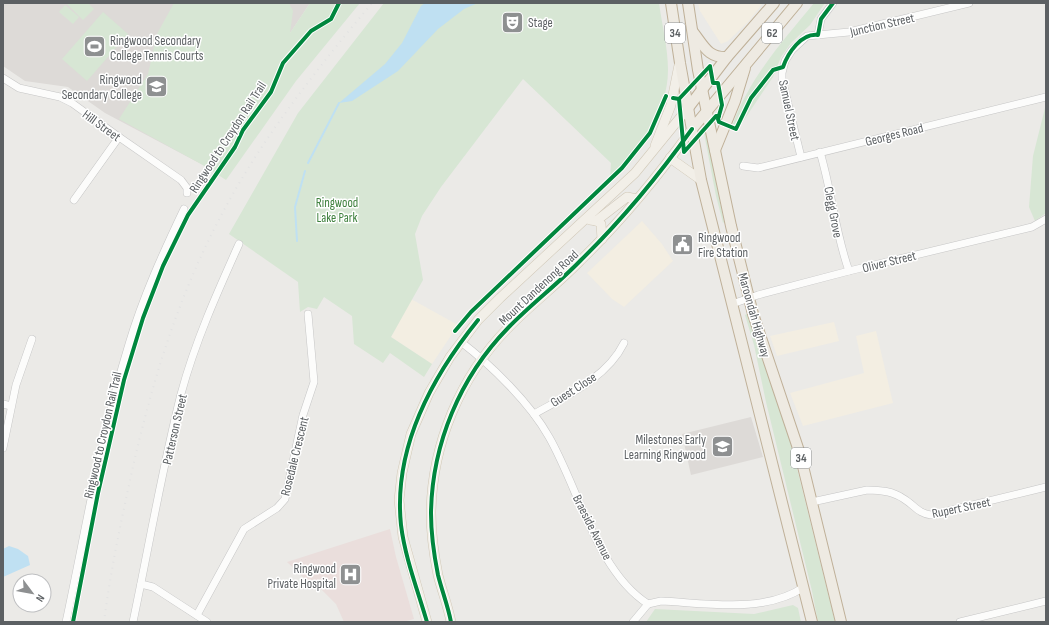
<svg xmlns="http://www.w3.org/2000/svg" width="1049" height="625" font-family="'Sofia Sans Condensed',sans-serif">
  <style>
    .commercial { fill: #f3eee2 }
    .education { fill: #dddad7 }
    .medical { fill: #eadedc }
    .green { fill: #d7e6d4 }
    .water { fill: #bfe0f2 }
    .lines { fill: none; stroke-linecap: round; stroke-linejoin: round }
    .stream { stroke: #bfe0f2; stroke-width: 2 }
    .minor-casing { stroke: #c6c6c6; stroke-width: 8 }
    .major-casing { stroke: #d1c8b7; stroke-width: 10 }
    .highway-casing { stroke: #bfb098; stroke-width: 12 }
    .minor { stroke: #fcfcfb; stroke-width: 7 }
    .major { stroke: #f2efe8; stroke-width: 9 }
    .highway { stroke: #eeeae2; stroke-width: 10 }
    .rail { stroke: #e2e2e2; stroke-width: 2; stroke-dasharray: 1 5; stroke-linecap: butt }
    .cycleway-casing { stroke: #fff; stroke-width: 6 }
    .cycleway { stroke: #00873e; stroke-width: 4 }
    .labels { text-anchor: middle; stroke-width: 3; stroke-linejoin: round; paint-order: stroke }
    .shield { fill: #fff; stroke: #8d9092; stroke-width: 1 }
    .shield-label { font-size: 12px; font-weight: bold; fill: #5c6063 }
    .poi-label { font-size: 13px; fill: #5c6063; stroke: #fff; text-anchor: start }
    .street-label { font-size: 13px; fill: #5c6063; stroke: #fff }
    .park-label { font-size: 13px; fill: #3f813e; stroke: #fff }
  </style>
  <rect width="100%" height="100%" fill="#ebeae7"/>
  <!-- commercial -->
  <g class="commercial">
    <polygon points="698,3 763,3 748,22 728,41 721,44 700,11"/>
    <polygon points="642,221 662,244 673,261 624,307 612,299 587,273"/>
    <polygon points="411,299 458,325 432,364 391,337"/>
    <polygon points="834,322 839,341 777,356 770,336"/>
    <polygon points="876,331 893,403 803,426 790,393 864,373 856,336"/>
  </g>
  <!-- education -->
  <g class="education">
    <polygon points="3,3 310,3 203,165 105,113 68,87 25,81 3,66"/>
    <polygon points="751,417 763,457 691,475 682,434"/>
  </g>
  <!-- medical -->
  <polygon class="medical" points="390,529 396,557 414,619 403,622 344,622 336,604 321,589 319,592 287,562"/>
  <!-- green -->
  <g class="green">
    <polygon points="66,3 88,3 94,9 83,20"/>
    <polygon points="174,3 289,3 293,11 290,33 310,3 360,3 296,81 226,180 201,164 119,119 148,74 157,34"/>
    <path d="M384 3H659C662 25 668 48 668 70 668 113 638 150 610 179L611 163 523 79 441 187 422 216 415 234 423 280 391 337 432 364 424 377 390 353 383 363 354 344 352 316 324 297 317 309 308 307 300 312 298 282 229 234 298 113Z"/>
    <path d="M814 3H825L810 25 791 43 781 57 773 77 740 126 733 124C750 77 783 41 814 3Z"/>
    <polygon points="65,5 79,17 73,24 59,12"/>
    <polygon points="103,12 128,34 87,81 62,59"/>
    <polygon points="1046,104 1046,213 1035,221 1029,207 1033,156"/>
    <polygon points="706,132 724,222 723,223 716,196 704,133"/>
    <polygon points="747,314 790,440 835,622 818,622 812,591 766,402 754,345 745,315"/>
    <polygon points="793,605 798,608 801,622 646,622 655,609 754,614"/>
  </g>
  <!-- water -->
  <g class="water">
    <polygon points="425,3 478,3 464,9 438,29 398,71 352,101 339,103 385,64 402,43 421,6"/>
    <polygon points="9,546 18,549 28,556 30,565 3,577 3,549"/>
  </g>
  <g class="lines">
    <!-- stream -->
    <g class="stream">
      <polyline points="308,163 339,103"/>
      <polyline points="297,241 295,207 305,171"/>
    </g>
    <defs>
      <g id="minor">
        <polyline points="818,35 821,19 833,3"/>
        <polyline points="3,78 19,88 60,97 72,103 119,137 181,180 187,188 187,193"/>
        <path d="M820 152C832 192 835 232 849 271"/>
        <polyline points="801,157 782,79 782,73 785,61 792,50 807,36 849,32 969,3"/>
        <polyline points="743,166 758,168 1046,97"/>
        <polyline points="74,200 119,137"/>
        <polyline points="732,304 758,295 849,271 1032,227 1046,219"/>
        <path d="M461 342C491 365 530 403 549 437 578 487 597 572 648 604L661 601C706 603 764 614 804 587"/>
        <polyline points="3,404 11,406"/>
        <path d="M534 414C566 396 607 378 624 343"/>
        <polyline points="3,448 16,385 32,339"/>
        <path d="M812 502 867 490C880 490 893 491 904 499 914 505 919 514 931 515L1046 487"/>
        <polyline points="141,584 153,587 207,622"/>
        <polyline points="197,615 244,529 277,508 285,499 303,415 314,382 308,314"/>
        <path d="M66 622C86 529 101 435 129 344 143 297 163 253 184 209"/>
        <path d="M133 622C149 546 162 469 181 394 195 342 217 293 239 244"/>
        <polyline points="633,622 648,604"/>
        <polyline points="960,622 1046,601"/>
      </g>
      <g id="major">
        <polyline points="655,146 671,105 679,65"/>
        <polyline points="670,158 701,180"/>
        <polyline points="590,220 597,221 601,224 602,239"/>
        <polyline points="596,221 627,197 637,199"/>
        <polyline points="427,622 403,537 399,500 402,473 411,434 429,393 450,357 478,320 500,298 635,173 688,108"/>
        <path d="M451 622C448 606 442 591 438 575 434 555 431 533 431 513 432 444 460 377 508 328 531 304 558 284 581 260 622 220 659 175 692 129"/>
      </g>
      <g id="highway">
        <polyline points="671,3 680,63 701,180 812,622"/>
        <polyline points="688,3 698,70 731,226 753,314 800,454 841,622"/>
        <path d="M693 32C704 46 708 58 727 57"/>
        <polyline points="688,108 727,57 774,3"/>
        <polyline points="692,129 797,3"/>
        <polyline points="715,150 735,101 745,68"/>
      </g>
    </defs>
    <!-- minor casing -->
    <use href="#minor" class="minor-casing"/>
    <!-- major casing -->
    <use href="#major" class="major-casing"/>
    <!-- highway casing -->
    <use href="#highway" class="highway-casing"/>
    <!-- minor -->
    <use href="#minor" class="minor"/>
    <!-- major -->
    <use href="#major" class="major"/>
    <!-- highway -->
    <use href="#highway" class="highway"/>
    <!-- rail -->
    <path class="rail" d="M104 622C110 574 120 527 130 480 153 376 181 285 234 192 273 124 322 63 372 3"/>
    <defs>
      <g id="cycleway">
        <path d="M673 98 679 99 710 66 713 83H718L722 105 718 119 719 122 736 129 751 98 773 70 783 67C788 53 801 33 818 35L821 19 833 3"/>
        <polyline points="679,99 684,152 716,116 719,116"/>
        <polyline points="455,331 471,312 622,168 650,133 666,96"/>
        <polyline points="73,622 98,493 124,380 143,318 163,266 188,215 235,147 243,130 271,92 283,63 311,31 331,19 339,3"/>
        <path d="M427 622C418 591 405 558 401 525 393 448 431 378 478 320"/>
        <path d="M451 622C448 606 442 591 438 575 434 555 431 533 431 513 432 444 460 377 508 328 531 304 558 284 581 260 622 220 659 175 692 129"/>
      </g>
    </defs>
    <!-- cycleway casing -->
    <use href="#cycleway" class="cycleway-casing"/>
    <!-- cycleway -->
    <use href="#cycleway" class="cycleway"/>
  </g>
  <!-- icons -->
  <defs>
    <symbol id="theatre-square" viewBox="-11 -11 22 22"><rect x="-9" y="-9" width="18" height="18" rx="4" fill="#8e9091" stroke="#fff"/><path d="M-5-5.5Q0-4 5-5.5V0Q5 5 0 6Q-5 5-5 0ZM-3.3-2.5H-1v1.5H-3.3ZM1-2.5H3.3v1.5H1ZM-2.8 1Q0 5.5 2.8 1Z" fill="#fff"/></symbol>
    <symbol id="stadium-square" viewBox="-11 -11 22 22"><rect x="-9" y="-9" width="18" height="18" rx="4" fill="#8e9091" stroke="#fff"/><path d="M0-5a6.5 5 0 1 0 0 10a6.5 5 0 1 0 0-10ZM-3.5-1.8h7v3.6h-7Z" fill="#fff"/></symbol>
    <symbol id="school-square" viewBox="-11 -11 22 22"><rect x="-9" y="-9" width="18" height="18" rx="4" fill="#8e9091" stroke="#fff"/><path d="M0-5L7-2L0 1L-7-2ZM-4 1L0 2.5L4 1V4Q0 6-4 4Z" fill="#fff"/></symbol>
    <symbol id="civic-square" viewBox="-11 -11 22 22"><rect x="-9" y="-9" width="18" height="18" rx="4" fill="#8e9091" stroke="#fff"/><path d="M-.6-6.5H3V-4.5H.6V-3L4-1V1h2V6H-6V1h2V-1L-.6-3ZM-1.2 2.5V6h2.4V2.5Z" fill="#fff"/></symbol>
    <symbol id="hospital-square" viewBox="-11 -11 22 22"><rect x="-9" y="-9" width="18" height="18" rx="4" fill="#8e9091" stroke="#fff"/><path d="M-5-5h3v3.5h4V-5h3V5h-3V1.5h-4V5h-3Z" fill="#fff"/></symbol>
  </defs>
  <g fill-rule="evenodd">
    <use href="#theatre-square" x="500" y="10" width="25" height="25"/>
    <use href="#stadium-square" x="82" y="34" width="25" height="25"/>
    <use href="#school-square" x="144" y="74" width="25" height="25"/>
    <use href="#civic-square" x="670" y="232" width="25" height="25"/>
    <use href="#school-square" x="710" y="434" width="25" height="25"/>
    <use href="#hospital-square" x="338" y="562" width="25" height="25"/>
  </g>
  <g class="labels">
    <!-- shield labels -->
    <g class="shield">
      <rect x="665" y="23" width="20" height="20" rx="3"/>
      <rect x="762" y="23" width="20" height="20" rx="3"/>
      <rect x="791" y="448" width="20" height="20" rx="3"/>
    </g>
    <g class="shield-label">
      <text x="675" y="37">34</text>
      <text x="772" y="37">62</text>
      <text x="801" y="462">34</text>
    </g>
    <!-- poi labels -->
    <g class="poi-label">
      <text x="528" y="27">Stage</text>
      <text x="110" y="45">Ringwood Secondary<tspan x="110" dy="15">College Tennis Courts</tspan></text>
      <text x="142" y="84" text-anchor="end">Ringwood<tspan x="142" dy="15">Secondary College</tspan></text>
      <text x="698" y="242">Ringwood<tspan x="698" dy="15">Fire Station</tspan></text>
      <text x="706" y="444" text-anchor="end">Milestones Early<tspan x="706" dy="15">Learning Ringwood</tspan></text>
      <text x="336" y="573" text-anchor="end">Ringwood<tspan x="336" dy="15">Private Hospital</tspan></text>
    </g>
    <!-- street labels -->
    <g class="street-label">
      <text transform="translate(882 24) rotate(-13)" y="5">Junction Street</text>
      <text transform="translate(790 110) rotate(78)" y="5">Samuel Street</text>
      <text transform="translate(102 125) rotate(36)" y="5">Hill Street</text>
      <text transform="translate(894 134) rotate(-14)" y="5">Georges Road</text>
      <text transform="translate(227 137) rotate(-57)" y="5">Ringwood to Croydon Rail Trail</text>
      <text transform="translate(834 212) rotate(79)" y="5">Clegg Grove</text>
      <text transform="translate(889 261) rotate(-14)" y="5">Oliver Street</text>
      <text transform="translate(538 287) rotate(-43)" y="5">Mount Dandenong Road</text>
      <text transform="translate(755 315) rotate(74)" y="5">Maroondah Highway</text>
      <text transform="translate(573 389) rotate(-33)" y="5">Guest Close</text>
      <text transform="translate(174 429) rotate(-77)" y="5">Patterson Street</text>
      <text transform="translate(102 435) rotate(-77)" y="5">Ringwood to Croydon Rail Trail</text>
      <text transform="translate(294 456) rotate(-76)" y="5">Rosedale Crescent</text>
      <text transform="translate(961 507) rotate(-12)" y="5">Rupert Street</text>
      <text transform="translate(593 527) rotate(63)" y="5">Braeside Avenue</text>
    </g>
    <!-- park labels -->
    <g class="park-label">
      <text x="337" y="207">Ringwood<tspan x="337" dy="15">Lake Park</tspan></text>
    </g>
  </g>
  <!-- border -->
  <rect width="1049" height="625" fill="none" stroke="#5c6063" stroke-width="8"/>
  <!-- north arrow -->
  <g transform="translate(32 593) rotate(122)"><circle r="19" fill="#ffffff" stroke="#bebfc1"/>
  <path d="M0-3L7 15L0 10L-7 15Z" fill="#8e9091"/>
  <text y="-6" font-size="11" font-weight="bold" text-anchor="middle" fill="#5c6063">N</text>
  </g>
</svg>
